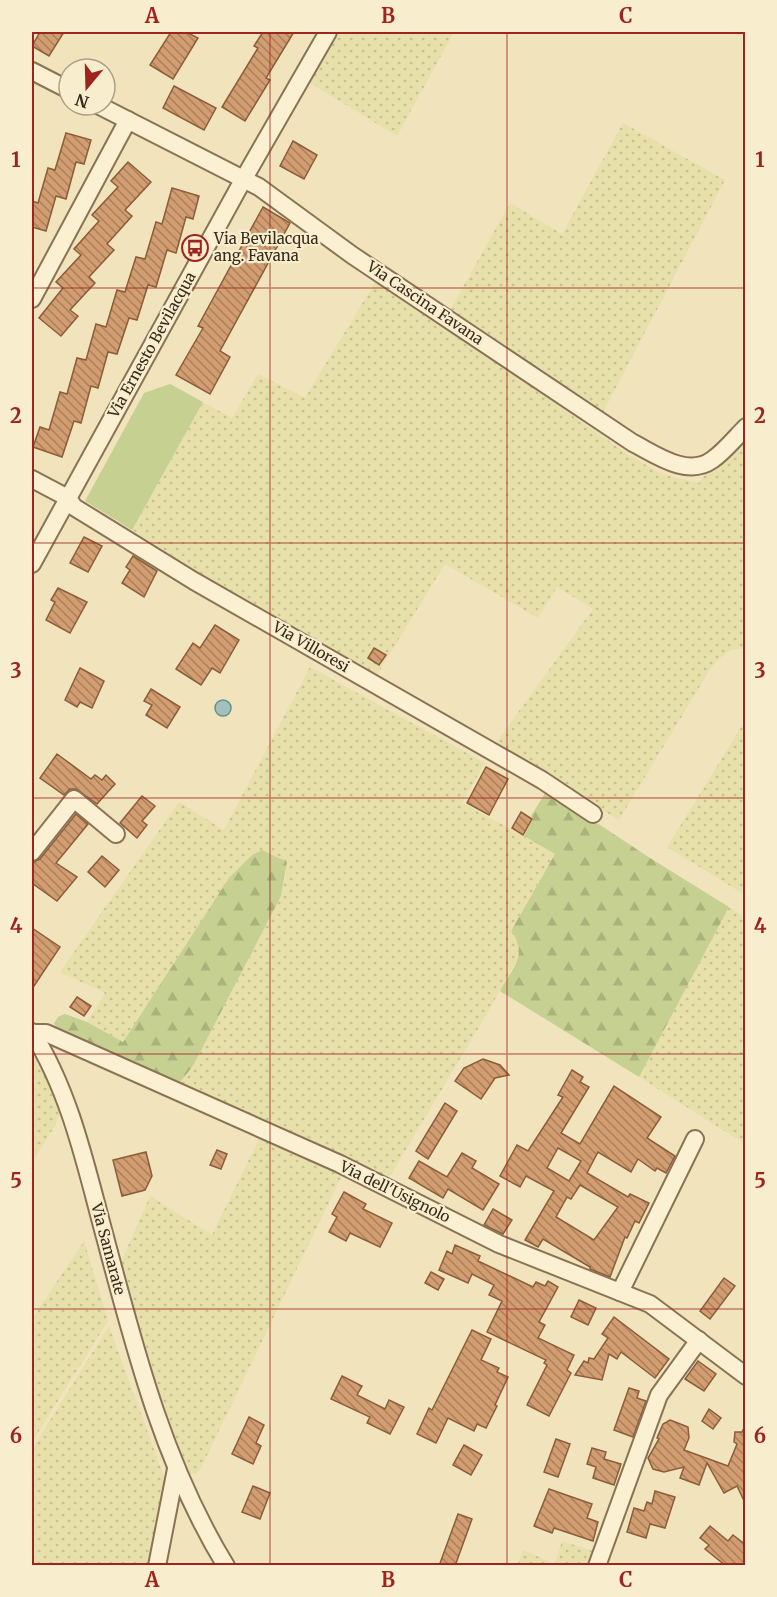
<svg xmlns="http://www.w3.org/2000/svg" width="777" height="1597" font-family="Merriweather,serif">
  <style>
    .farmland { fill: url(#farmland-dots) }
    .grass { fill: #c6d090 }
    .forest { fill: url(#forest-firs) }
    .water { fill: #a1c2ba; stroke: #689088; stroke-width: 1.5 }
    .building { fill: url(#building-back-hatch); stroke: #8b5d39; stroke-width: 1.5; fill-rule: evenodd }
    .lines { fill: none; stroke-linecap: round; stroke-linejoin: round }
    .minor-casing { stroke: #8a7355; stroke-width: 20 }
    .minor { stroke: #fbf0d1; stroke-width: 16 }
    .grid { fill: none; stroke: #9e2420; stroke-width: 1.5; stroke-opacity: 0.55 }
    .labels { text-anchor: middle; stroke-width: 4.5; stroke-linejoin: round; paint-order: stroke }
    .poi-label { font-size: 15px; fill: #382a1b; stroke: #f8edcd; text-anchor: start }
    .street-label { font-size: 15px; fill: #382a1b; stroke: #f8edcd }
    .neatline { fill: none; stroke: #9e2420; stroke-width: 2 }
    .grid-label { font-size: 20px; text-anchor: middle; font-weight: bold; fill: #9e2420 }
  </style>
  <defs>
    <pattern id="farmland-dots" width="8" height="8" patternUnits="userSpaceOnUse" patternTransform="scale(1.5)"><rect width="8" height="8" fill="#e7e0aa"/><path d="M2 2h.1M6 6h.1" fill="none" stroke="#c7c092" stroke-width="1.8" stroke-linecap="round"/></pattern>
    <pattern id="forest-firs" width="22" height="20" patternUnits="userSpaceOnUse" patternTransform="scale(1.5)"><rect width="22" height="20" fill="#c6d090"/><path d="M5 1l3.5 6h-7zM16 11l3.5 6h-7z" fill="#abb37c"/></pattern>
    <pattern id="building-back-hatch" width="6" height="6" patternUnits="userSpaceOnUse" patternTransform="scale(1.5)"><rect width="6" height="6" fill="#d29d70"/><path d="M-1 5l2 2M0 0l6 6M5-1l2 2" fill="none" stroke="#ab805b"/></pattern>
  </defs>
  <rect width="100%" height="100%" fill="#f1e4bd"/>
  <!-- farmland -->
  <g class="farmland">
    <polygon points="339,32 454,32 397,136 310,83"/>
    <polygon points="623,123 725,180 602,414 449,312 510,203 562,234"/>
    <polygon points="377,279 626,453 661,474 699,483 708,470 745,435 745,648 731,650 720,658 711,668 619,820 560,784 493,747 593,609 557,587 538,618 445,564 375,678 198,572 132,530 203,402 232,418 258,374 305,398"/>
    <polygon points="310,667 485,763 462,803 555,853 511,931 518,941 519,956 485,1017 389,1178 178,1085 193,1066 281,896 287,870 229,878 123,1042 87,1022 105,993 60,972 179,802 224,830"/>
    <polygon points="745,721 745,895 667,847"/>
    <polygon points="729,907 745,918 745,1144 639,1077"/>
    <polygon points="32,1050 46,1075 59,1111 56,1124 32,1163"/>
    <polygon points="261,1135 344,1171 200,1470 195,1474 191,1474 186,1468 165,1414 121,1262 150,1196 212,1235"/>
    <polygon points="84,1241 108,1321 32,1442 32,1319"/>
    <polygon points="109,1326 167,1485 148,1565 32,1565 32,1449"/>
    <polygon points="562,1541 596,1552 591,1565 517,1566 523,1550 555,1564"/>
  </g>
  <!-- grass -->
  <polygon class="grass" points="170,384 203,402 132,530 85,501 144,393"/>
  <!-- forest -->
  <g class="forest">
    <path d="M547 790 650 858 729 907 639 1077 500 991C512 968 529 955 511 931L555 854 524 836 533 819 531 816Z"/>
    <polygon points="262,850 287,862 281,896 193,1066 178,1085 57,1029 54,1023 58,1017 65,1014 87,1022 123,1042 229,878 251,856"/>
  </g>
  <!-- water -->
  <circle class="water" cx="223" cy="708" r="8"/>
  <!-- building -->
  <g class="building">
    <polygon points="40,32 64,32 49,56 32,46"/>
    <polygon points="171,32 186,32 198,38 173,79 150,65"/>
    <polygon points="263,32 294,32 266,78 270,80 245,121 222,107 258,48 254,46"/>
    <polygon points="174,86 216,108 204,130 163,108"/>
    <polygon points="66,133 91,140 84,164 76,162 66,199 56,196 46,231 32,227 32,201 38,203 48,168 55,170"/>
    <polygon points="293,141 317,155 304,179 280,166"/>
    <polygon points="128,162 151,182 125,210 132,216 107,244 114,250 89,277 95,283 70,310 78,316 61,336 39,318 63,288 56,282 81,255 74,249 99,221 92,215 118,187 111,181"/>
    <polygon points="172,188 199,196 193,219 186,217 176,253 167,250 156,287 148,285 137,320 129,318 117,354 108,352 98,388 91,386 81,423 74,421 62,457 33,447 40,427 49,430 60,392 67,394 77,358 86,360 96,324 106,327 117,290 125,292 136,257 145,259 156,222 162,224"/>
    <polygon points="263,207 290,223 220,351 230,357 210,394 176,375 203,328 198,326"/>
    <polygon points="84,537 102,546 88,572 70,563"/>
    <polygon points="133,556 157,571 144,597 122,583 130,570 126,567"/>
    <polygon points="58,588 87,602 70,633 46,620 55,602 51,600"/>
    <polygon points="215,625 239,640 220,673 212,668 201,685 176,669 193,643 200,648"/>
    <polygon points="374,648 386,655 379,665 368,658"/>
    <polygon points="80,668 104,681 92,708 80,702 77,707 65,700"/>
    <polygon points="151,689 180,707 167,728 146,715 152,705 144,701"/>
    <polygon points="57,754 91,779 95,775 102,780 106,775 115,784 97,804 76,789 70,789 64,795 40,778"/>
    <polygon points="486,767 508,779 489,815 467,803"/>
    <polygon points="142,796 155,806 142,821 147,825 137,838 120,823"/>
    <polygon points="521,812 532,819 523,835 512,828"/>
    <polygon points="76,814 88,824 56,863 77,877 57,901 32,883 32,863 40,859"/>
    <polygon points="102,856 119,870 105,887 88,872"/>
    <polygon points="32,928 60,947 32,989"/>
    <polygon points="77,997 91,1006 84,1016 70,1007"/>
    <polygon points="483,1059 500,1065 509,1075 495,1078 481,1099 455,1081 464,1068"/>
    <path d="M572 1070 583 1077 580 1082 589 1087 561 1133 580 1144 614 1086 661 1117 647 1138 675 1156 666 1173 657 1168 655 1171 638 1159 631 1172 598 1152 587 1173 628 1197 630 1194 649 1203 639 1223 635 1221 627 1238 625 1237 610 1277 590 1269V1267L543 1239 538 1247 525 1240 554 1191 526 1176 520 1187 500 1176 517 1145 528 1151 563 1097 558 1095ZM558 1148 581 1161 569 1181 547 1168ZM580 1185 618 1207 594 1240 556 1217 567 1197 571 1199Z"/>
    <polygon points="445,1103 457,1111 428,1159 416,1151"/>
    <polygon points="217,1150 227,1154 221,1169 210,1165"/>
    <polygon points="146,1152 152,1176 145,1190 122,1196 113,1160"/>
    <polygon points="462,1153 476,1161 472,1168 499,1184 483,1210 448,1189 443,1198 409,1178 419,1161 447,1177"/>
    <polygon points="344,1192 366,1204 363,1209 392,1223 380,1247 350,1233 346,1241 329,1232 337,1217 332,1214"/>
    <polygon points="493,1209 512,1220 503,1234 484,1225"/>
    <polygon points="455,1245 480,1256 478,1261 533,1287 536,1282 545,1286 548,1281 558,1287 539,1322 545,1325 538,1338 574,1355 567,1370 571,1373 549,1416 527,1405 547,1365 544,1363 546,1360 487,1332 502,1301 489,1295 494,1285 472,1274 468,1283 439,1270 447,1251 452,1254"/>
    <polygon points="431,1272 444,1279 438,1290 425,1283"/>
    <polygon points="724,1278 735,1286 710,1319 700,1311"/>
    <polygon points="579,1300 596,1308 588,1325 571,1317"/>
    <polygon points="614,1317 669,1359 655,1378 621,1352 617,1359 609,1354 602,1380 575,1375 584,1361 588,1363 589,1358 594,1359 608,1338 602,1334"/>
    <polygon points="472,1330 491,1339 481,1360 499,1368 497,1372 508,1377 495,1405 497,1406 486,1428 477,1424 474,1431 448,1418 436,1443 417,1434 429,1408 432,1410"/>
    <polygon points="698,1361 716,1374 704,1391 685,1379"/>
    <polygon points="342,1376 362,1386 357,1395 385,1409 389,1400 404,1407 390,1434 367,1423 370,1417 331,1399"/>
    <polygon points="629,1388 639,1391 637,1398 646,1401 633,1437 614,1430"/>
    <polygon points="709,1409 721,1418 713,1429 702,1421"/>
    <polygon points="249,1417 264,1425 256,1443 261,1446 253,1464 232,1454"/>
    <polygon points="670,1420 688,1427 689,1438 684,1450 728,1466 737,1444 734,1442 735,1432 742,1432 746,1424 746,1505 737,1486 724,1493 707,1463 699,1485 680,1478 684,1467 664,1472 653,1469 648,1458 659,1439 657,1438 663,1424"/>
    <polygon points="556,1439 570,1444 558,1477 544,1472"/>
    <polygon points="464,1445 482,1455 471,1475 453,1465"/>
    <polygon points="592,1448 606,1452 604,1459 621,1464 614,1485 593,1478 596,1467 587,1464"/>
    <polygon points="253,1486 270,1493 260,1519 242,1512"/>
    <polygon points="549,1489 592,1504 587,1518 598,1522 593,1541 554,1528 552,1533 534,1526"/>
    <polygon points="655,1491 675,1497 665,1528 650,1524 646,1538 627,1532 634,1508 644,1511 647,1502 652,1504"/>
    <polygon points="458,1514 472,1519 455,1566 439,1566"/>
    <polygon points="710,1526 728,1541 733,1535 746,1545 746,1566 726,1566 705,1549 709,1545 700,1538"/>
  </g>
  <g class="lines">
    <defs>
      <g id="minor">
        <polyline points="32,71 69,90"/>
        <path d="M98 105 259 187 352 255 633 443C655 454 687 478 712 460 724 452 735 438 746 427"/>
        <polyline points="32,299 128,120"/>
        <polyline points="32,479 68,498 74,507 194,581 542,780 593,814"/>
        <polyline points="32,564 243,180 328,32"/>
        <polyline points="32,852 74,799 116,834"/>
        <path d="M32 1032C71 1094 86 1167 105 1237 135 1350 164 1465 226 1566"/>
        <polyline points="32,1033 46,1033 340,1164 499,1244 650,1304 746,1376"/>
        <polyline points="620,1292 695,1139"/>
        <polyline points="157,1566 176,1469"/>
        <polyline points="597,1566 659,1395 699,1340"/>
      </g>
    </defs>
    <!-- minor casing -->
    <use href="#minor" class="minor-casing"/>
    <!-- minor -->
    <use href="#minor" class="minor"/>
  </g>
  <!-- grid -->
  <path class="grid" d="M270 32V1566M507 32V1566M32 288H746M32 543H746M32 798H746M32 1054H746M32 1309H746"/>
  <!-- icons -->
  <defs>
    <symbol id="bus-ring" viewBox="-11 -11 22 22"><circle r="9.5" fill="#f8edcd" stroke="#9e2420" stroke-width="1.5"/><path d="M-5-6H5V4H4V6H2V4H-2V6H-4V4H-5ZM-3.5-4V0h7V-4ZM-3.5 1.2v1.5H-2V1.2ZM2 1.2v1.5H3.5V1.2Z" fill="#9e2420"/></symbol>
  </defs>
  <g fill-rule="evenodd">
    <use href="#bus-ring" x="180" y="233" width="30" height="30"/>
  </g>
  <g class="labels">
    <!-- poi labels -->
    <g class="poi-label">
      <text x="214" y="244">Via Bevilacqua<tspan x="214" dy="17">ang. Favana</tspan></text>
    </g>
    <!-- street labels -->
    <g class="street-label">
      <text transform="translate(425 303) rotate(34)" y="5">Via Cascina Favana</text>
      <text transform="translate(152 345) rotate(-61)" y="5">Via Ernesto Bevilacqua</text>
      <text transform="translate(311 647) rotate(30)" y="5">Via Villoresi</text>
      <text transform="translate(395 1192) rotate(26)" y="5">Via dell'Usignolo</text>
      <text transform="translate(108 1249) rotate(75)" y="5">Via Samarate</text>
    </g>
  </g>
  <!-- border -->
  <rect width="777" height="1597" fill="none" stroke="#f8edcd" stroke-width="66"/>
  <!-- north arrow -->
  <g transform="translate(87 87) rotate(199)"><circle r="28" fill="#f8edcd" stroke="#ab9f86" stroke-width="1.5"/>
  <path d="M0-4.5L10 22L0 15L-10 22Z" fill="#9e2420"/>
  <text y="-9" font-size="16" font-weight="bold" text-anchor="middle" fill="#382a1b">N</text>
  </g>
  <rect x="33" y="33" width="711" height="1531" class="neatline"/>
  <g class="grid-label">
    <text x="152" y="23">A</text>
    <text x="388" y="23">B</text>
    <text x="626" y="23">C</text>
    <text x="16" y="167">1</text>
    <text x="760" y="167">1</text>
    <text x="16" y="423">2</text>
    <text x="760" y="423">2</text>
    <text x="16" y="678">3</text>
    <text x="760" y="678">3</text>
    <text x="16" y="933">4</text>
    <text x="760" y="933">4</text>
    <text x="16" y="1188">5</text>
    <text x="760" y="1188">5</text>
    <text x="16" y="1443">6</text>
    <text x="760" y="1443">6</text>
    <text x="152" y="1587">A</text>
    <text x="388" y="1587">B</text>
    <text x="626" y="1587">C</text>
  </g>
</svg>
